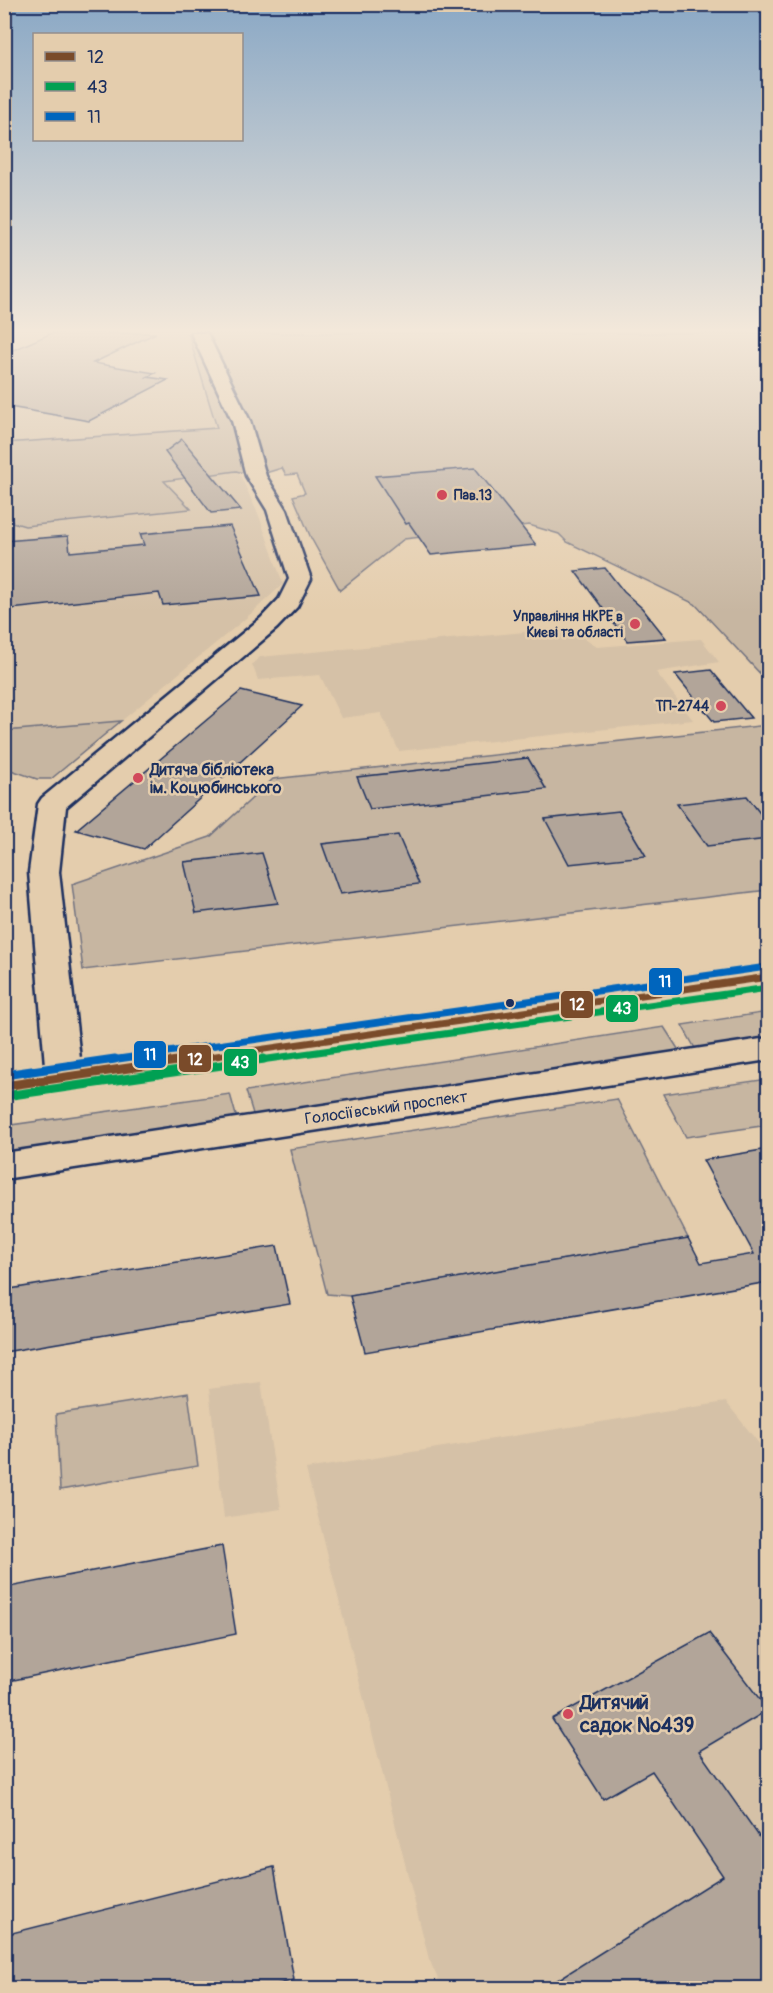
<svg xmlns="http://www.w3.org/2000/svg" width="773" height="1993" font-family="Pangolin,sans-serif">
  <style>
    .built { fill: #d5c1a7 }
    .green { fill: #c7b6a1; stroke: #717280; stroke-width: 1.5 }
    .building { fill: #b2a599; stroke: #1b2f5e; stroke-width: 1.5 }
    .lines { fill: none; stroke-linecap: round; stroke-linejoin: round }
    .minor-casing { stroke: #1b2f5e; stroke-width: 5 }
    .trunk-casing { stroke: #1b2f5e; stroke-width: 5 }
    .minor { fill: #e4cdad; fill-rule: evenodd }
    .trunk { fill: #e4cdad; fill-rule: evenodd }
    .bus-1-far1-casing { stroke: #e4cdad; stroke-width: 11 }
    .bus-1-casing { stroke: #e4cdad; stroke-width: 14 }
    .bus-2-far1-casing { stroke: #e4cdad; stroke-width: 11 }
    .bus-2-casing { stroke: #e4cdad; stroke-width: 14 }
    .bus-3-far1-casing { stroke: #e4cdad; stroke-width: 11 }
    .bus-3-casing { stroke: #e4cdad; stroke-width: 14 }
    .bus-1-far1 { stroke: #7a4b2a; stroke-width: 7 }
    .bus-1 { stroke: #7a4b2a; stroke-width: 9 }
    .bus-2-far1 { stroke: #01a052; stroke-width: 7 }
    .bus-2 { stroke: #01a052; stroke-width: 9 }
    .bus-3-far1 { stroke: #0065bd; stroke-width: 7 }
    .bus-3 { stroke: #0065bd; stroke-width: 9 }
    .poi-dot { fill: #d1495b; stroke: #e4cdad; stroke-width: 2 }
    .bus-dot { fill: #1b2f5e; stroke: #e4cdad; stroke-width: 2 }
    .labels { text-anchor: middle; stroke-width: 5; stroke-linejoin: round; paint-order: stroke }
    .far-poi-label { font-size: 14px; font-weight: bold; fill: #1b2f5e; stroke: #e4cdad; text-anchor: end }
    .poi-label { font-size: 16px; font-weight: bold; fill: #1b2f5e; stroke: #e4cdad; text-anchor: start }
    .street-label { font-size: 16px; fill: #1b2f5e; stroke: #e4cdad }
    .near-poi-label { font-size: 20px; font-weight: bold; fill: #1b2f5e; stroke: #e4cdad; text-anchor: start }
    .line-badge { stroke: #e4cdad; stroke-width: 2 }
    .badge-label { font-size: 16px; text-anchor: middle; font-weight: bold; fill: #fff }
  </style>
  <rect width="100%" height="100%" fill="#e4cdad"/>
  <filter id="ink" filterUnits="userSpaceOnUse"><feTurbulence type="fractalNoise" baseFrequency=".0167" numOctaves="2"/><feDisplacementMap in="SourceGraphic" scale="12" xChannelSelector="R" yChannelSelector="G"/><feConvolveMatrix kernelMatrix="1 2 1 2 8 2 1 2 1" color-interpolation-filters="sRGB"/></filter>
  <g filter="url(#ink)">
    <!-- built -->
    <g class="built">
      <polygon points="5,333 188,333 218,428 259,516 283,584 245,619 51,779 37,779 5,768"/>
      <polygon points="568,628 597,647 701,639 719,662 656,672 693,720 399,751 381,713 341,718 320,675 258,680 252,664 260,657"/>
      <polygon points="261,1382 281,1509 224,1518 209,1389"/>
      <polygon points="726,1402 768,1455 768,1988 442,1988 429,1959 306,1469"/>
    </g>
    <!-- green -->
    <g class="green">
      <polygon points="188,333 768,333 768,682 695,604 567,542 559,534 529,525 404,539 340,590 311,538 293,496 305,493 297,474 286,475 282,468 256,476 236,471 164,481 191,509 25,526 5,520 5,443 217,428"/>
      <polygon points="121,721 51,779 37,779 5,768 5,731"/>
      <polygon points="768,725 768,890 83,970 72,884 210,837 273,779"/>
      <polygon points="768,1012 768,1040 696,1050 682,1025"/>
      <polygon points="664,1027 680,1052 254,1117 246,1091"/>
      <polygon points="768,1079 768,1125 686,1137 663,1094"/>
      <polygon points="230,1094 237,1119 5,1153 4,1126"/>
      <polygon points="617,1099 688,1238 350,1296 327,1294 290,1149"/>
      <polygon points="188,1393 198,1466 60,1490 56,1414"/>
    </g>
    <!-- building -->
    <g class="building">
      <polygon points="52,333 156,333 93,363 155,373 147,377 168,380 89,421 4,406 4,354"/>
      <polygon points="182,439 241,510 211,513 165,452"/>
      <polygon points="475,468 536,545 431,555 409,523 406,524 375,476"/>
      <polygon points="230,526 261,596 163,605 159,593 11,609 4,577 4,541 68,536 70,552 144,545 140,534"/>
      <polygon points="605,568 624,592 642,608 666,638 627,641 575,571"/>
      <polygon points="711,670 751,718 714,722 675,674"/>
      <polygon points="241,691 302,706 144,849 76,830"/>
      <polygon points="528,758 546,789 370,809 357,777"/>
      <polygon points="747,796 768,824 768,839 707,846 677,804"/>
      <polygon points="619,811 646,856 569,864 545,819"/>
      <polygon points="398,835 419,884 340,894 322,844"/>
      <polygon points="262,853 278,903 196,913 184,862"/>
      <polygon points="768,1149 768,1282 365,1352 350,1296 688,1238 701,1263 754,1254 703,1160"/>
      <polygon points="277,1246 290,1304 4,1352 4,1290"/>
      <polygon points="222,1546 236,1634 4,1682 4,1588"/>
      <polygon points="709,1633 768,1710 699,1751 768,1849 768,1989 543,1989 723,1876 652,1771 603,1799 552,1719"/>
      <polygon points="274,1867 294,1980 261,1989 4,1989 4,1935"/>
    </g>
    <g class="lines">
      <defs>
        <g id="minor">
          <polygon points="191,333 207,333 250,421 266,476 287,510 311,579 297,607 277,628 66,807 59,872 82,1077 76,1085 64,1089 52,1085 46,1077 29,872 38,804 42,798 261,618 279,599 289,579 267,510 246,476 232,421"/>
          <polygon points="768,1038 768,1060 4,1179 4,1153"/>
        </g>
        <polygon id="trunk" points="768,967 768,987 4,1098 4,1074"/>
      </defs>
      <!-- minor casing -->
      <use href="#minor" class="minor-casing"/>
      <!-- trunk casing -->
      <use href="#trunk" class="trunk-casing"/>
      <!-- minor -->
      <use href="#minor" class="minor"/>
      <!-- trunk -->
      <use href="#trunk" class="trunk"/>
      <defs>
        <polyline id="bus-1-far1" points="181,1061 768,977"/>
        <polyline id="bus-1" points="4,1086 191,1059"/>
        <polyline id="bus-2-far1" points="254,1061 768,988"/>
        <polyline id="bus-2" points="5,1096 264,1059"/>
        <polyline id="bus-3-far1" points="104,1061 767,967"/>
        <polyline id="bus-3" points="4,1075 115,1059"/>
      </defs>
      <!-- bus-1-far1 casing -->
      <use href="#bus-1-far1" class="bus-1-far1-casing"/>
      <!-- bus-1 casing -->
      <use href="#bus-1" class="bus-1-casing"/>
      <!-- bus-2-far1 casing -->
      <use href="#bus-2-far1" class="bus-2-far1-casing"/>
      <!-- bus-2 casing -->
      <use href="#bus-2" class="bus-2-casing"/>
      <!-- bus-3-far1 casing -->
      <use href="#bus-3-far1" class="bus-3-far1-casing"/>
      <!-- bus-3 casing -->
      <use href="#bus-3" class="bus-3-casing"/>
      <!-- bus-1-far1 -->
      <use href="#bus-1-far1" class="bus-1-far1"/>
      <!-- bus-1 -->
      <use href="#bus-1" class="bus-1"/>
      <!-- bus-2-far1 -->
      <use href="#bus-2-far1" class="bus-2-far1"/>
      <!-- bus-2 -->
      <use href="#bus-2" class="bus-2"/>
      <!-- bus-3-far1 -->
      <use href="#bus-3-far1" class="bus-3-far1"/>
      <!-- bus-3 -->
      <use href="#bus-3" class="bus-3"/>
    </g>
  </g>
  <!-- sky -->
  <linearGradient id="sky" x2="0" y2="1"><stop stop-color="#8aa8c5"/><stop offset="0.54" stop-color="#f3e8da"/><stop offset="1" stop-color="#f3e8da" stop-opacity="0"/></linearGradient>
  <rect width="773" height="612" fill="url(#sky)"/>
  <!-- markers -->
  <g class="poi-dot">
    <circle cx="442" cy="495" r="6"/>
    <circle cx="635" cy="624" r="6"/>
    <circle cx="721" cy="706" r="6"/>
    <circle cx="138" cy="778" r="6"/>
    <circle cx="568" cy="1714" r="6"/>
  </g>
  <circle class="bus-dot" cx="510" cy="1003" r="5"/>
  <g class="labels">
    <!-- far-poi labels -->
    <g class="far-poi-label">
      <text x="454" y="500" text-anchor="start">Пав.13</text>
      <text x="623" y="621">Управління НКРЕ в<tspan x="623" dy="16">Києві та області</tspan></text>
      <text x="709" y="711">ТП-2744</text>
    </g>
    <!-- poi labels -->
    <g class="poi-label">
      <text x="150" y="775">Дитяча бібліотека<tspan x="150" dy="18">ім. Коцюбинського</tspan></text>
    </g>
    <!-- street labels -->
    <g class="street-label">
      <text transform="translate(386 1107) rotate(-8)" y="6">Голосіївський проспект</text>
    </g>
    <!-- near-poi labels -->
    <g class="near-poi-label">
      <text x="580" y="1709">Дитячий<tspan x="580" dy="23">садок №439</tspan></text>
    </g>
  </g>
  <g class="line-badge">
    <rect x="648" y="967" width="35" height="29" rx="6" fill="#0065bd"/>
    <rect x="560" y="990" width="34" height="29" rx="6" fill="#7a4b2a"/>
    <rect x="605" y="994" width="34" height="29" rx="6" fill="#01a052"/>
    <rect x="133" y="1040" width="34" height="29" rx="6" fill="#0065bd"/>
    <rect x="178" y="1044" width="34" height="29" rx="6" fill="#7a4b2a"/>
    <rect x="223" y="1048" width="35" height="29" rx="6" fill="#01a052"/>
  </g>
  <g class="badge-label">
    <text x="665" y="987">11</text>
    <text x="577" y="1010">12</text>
    <text x="622" y="1014">43</text>
    <text x="150" y="1060">11</text>
    <text x="195" y="1065">12</text>
    <text x="240" y="1068">43</text>
  </g>
  <!-- margin -->
  <rect width="773" height="1993" fill="none" stroke="#e4cdad" stroke-width="24"/>
  <rect x="12" y="12" width="749" height="1969" fill="none" stroke="#1b2f5e" stroke-width="2" filter="url(#ink)"/>
  <!-- legend -->
  <rect x="33" y="33" width="210" height="108" fill="#e4cdad" stroke="#948e8d" stroke-width="1.5"/>
  <rect x="45" y="52" width="30" height="9" fill="#7a4b2a" stroke="#948e8d" stroke-width="1.5"/>
  <text x="87" y="63" font-size="18" fill="#1b2f5e">12</text>
  <rect x="45" y="82" width="30" height="9" fill="#01a052" stroke="#948e8d" stroke-width="1.5"/>
  <text x="87" y="93" font-size="18" fill="#1b2f5e">43</text>
  <rect x="45" y="112" width="30" height="9" fill="#0065bd" stroke="#948e8d" stroke-width="1.5"/>
  <text x="87" y="123" font-size="18" fill="#1b2f5e">11</text>
</svg>
